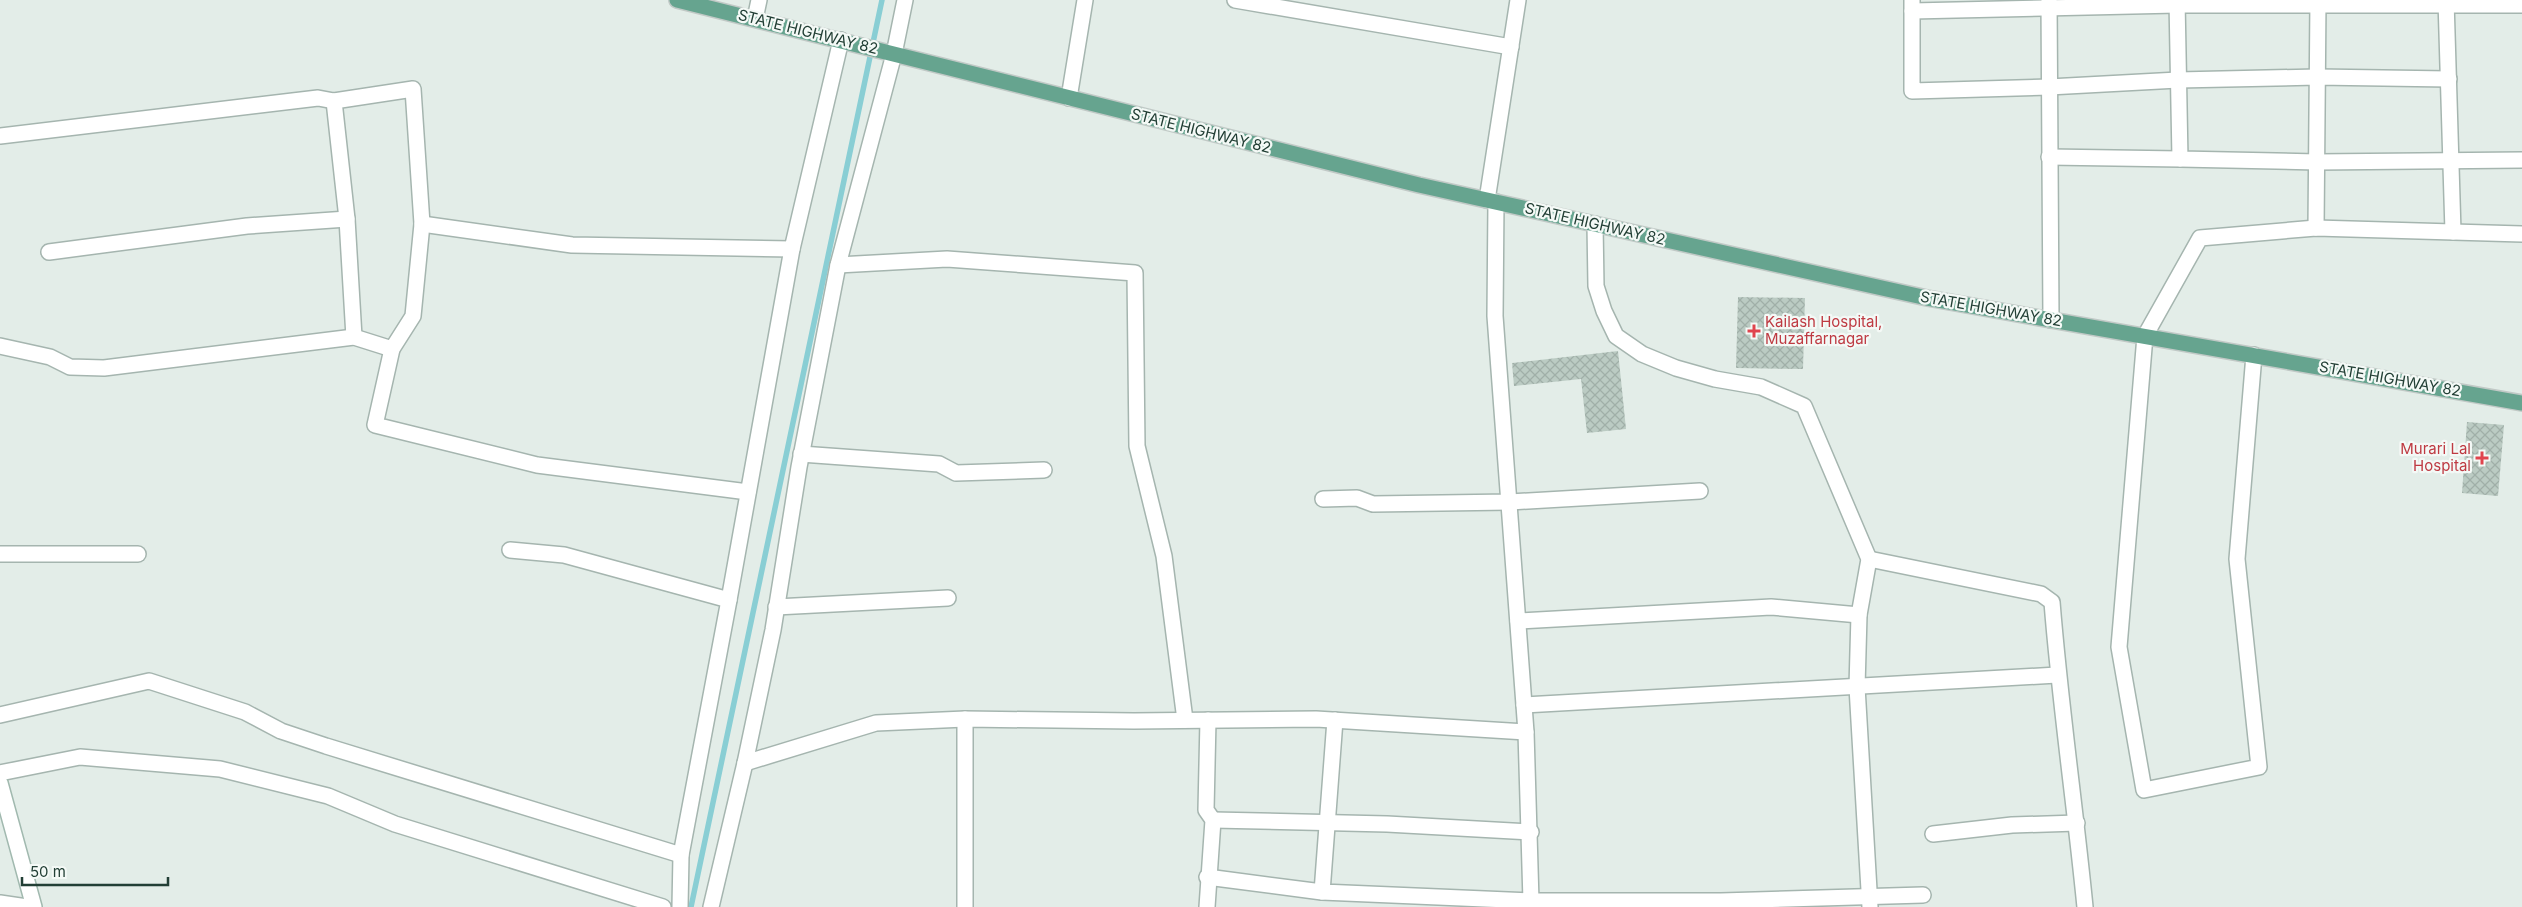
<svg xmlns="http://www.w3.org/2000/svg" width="2522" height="907" font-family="Inter,sans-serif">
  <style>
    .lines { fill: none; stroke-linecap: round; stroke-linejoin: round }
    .stream { stroke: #89ced4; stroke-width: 5.5 }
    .building { fill: url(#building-cross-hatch) }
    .street-casing { stroke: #a5b5af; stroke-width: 18 }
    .secondary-casing { stroke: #a1b9af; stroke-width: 18 }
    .primary-casing { stroke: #c1c9c6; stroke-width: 18 }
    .street { stroke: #fff; stroke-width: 15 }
    .secondary { stroke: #fff; stroke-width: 15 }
    .primary { stroke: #66a48f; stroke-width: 15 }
    .health-dot { fill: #e0444e; stroke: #f4f9f6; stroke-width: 2 }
    .labels { text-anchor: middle; stroke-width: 4.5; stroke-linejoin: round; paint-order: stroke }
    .street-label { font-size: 15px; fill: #223f35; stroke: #f4f9f6 }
    .health-label { font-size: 15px; fill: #be3a42; stroke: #f4f9f6; text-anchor: start }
  </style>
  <defs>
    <pattern id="building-cross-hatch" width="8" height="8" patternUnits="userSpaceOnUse" patternTransform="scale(1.25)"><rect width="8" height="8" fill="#bbcbc3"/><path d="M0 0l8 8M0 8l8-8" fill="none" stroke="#a0afa8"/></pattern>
  </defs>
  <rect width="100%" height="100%" fill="#e3ede8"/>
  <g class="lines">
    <!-- stream -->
    <polyline class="stream" points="691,907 882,0"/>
  </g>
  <!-- building -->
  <g class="building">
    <polygon points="1738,297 1805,298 1803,369 1736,368"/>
    <polygon points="1618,351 1626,429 1587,433 1581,379 1514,386 1512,363"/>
    <polygon points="2467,422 2504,425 2498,496 2462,493"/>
  </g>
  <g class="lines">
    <defs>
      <g id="street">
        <polyline points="905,0 894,54 838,265 799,467 773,630 745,763 876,723 965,719 1134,721 1316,719 1526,732 1495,316 1496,202"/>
        <polyline points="1235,0 1511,47"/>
        <polyline points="1912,0 1912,91 2049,87 2178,80 2317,77 2449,79"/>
        <polyline points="2049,0 2051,320"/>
        <polyline points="2177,0 2180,159 2317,162 2522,160"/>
        <polyline points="2446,0 2453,232"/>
        <polyline points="1912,11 2177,5 2522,5"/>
        <polyline points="755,19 759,0"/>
        <polyline points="1069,98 1085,0"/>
        <polyline points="334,101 347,219 354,337"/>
        <polyline points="0,136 318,98 334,101 413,89 422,224 413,316 392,349 375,425 537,465 748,492"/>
        <polyline points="2049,157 2180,159"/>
        <polyline points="1487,200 1518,0"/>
        <polyline points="422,224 572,245 792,249 841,40"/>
        <polyline points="1595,224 1596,286 1604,311 1616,336 1642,354 1676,368 1715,379 1761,387 1804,406 1869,559 1859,615 1857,687 1870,907"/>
        <polyline points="2316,228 2318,0"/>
        <polyline points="49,252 247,226 347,219"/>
        <polyline points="838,265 947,259 1135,273 1137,446 1164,556 1185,720"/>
        <polyline points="0,346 50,357 70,367 104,368 354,337 392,349"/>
        <polyline points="2254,355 2237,559 2259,767 2144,790 2119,647 2145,336 2200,238 2316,228 2522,234"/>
        <polyline points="801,454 939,464 956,473 1044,470"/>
        <polyline points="1323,499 1357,498 1373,504 1510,502 1700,491"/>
        <polyline points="510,550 564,555 729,600 681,855 680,907"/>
        <polyline points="0,554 138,554"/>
        <path d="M1869 559 2041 594 2052 602C2060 704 2075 805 2085 907"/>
        <polyline points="729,600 792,249"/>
        <polyline points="776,607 948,598"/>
        <polyline points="1518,621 1771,607 1859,615"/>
        <polyline points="1524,705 2057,675"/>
        <polyline points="0,715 149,681 245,712 281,731 326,746 681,855"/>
        <polyline points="1335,720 1322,892 1531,901 1526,732"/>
        <polyline points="0,773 80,757 220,769 328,796 395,824 663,907"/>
        <polyline points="1213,820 1387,824 1531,832"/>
        <polyline points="1933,834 2012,825 2077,823"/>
        <polyline points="1207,877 1322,892"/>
        <polyline points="1531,901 1721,901 1923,895"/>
        <polyline points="0,903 27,907"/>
        <polyline points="711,907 745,763"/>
        <polyline points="965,907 965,719"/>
        <polyline points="1207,907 1213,820 1206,810 1208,720"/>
      </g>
      <polyline id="secondary" points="0,783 34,907"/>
      <polyline id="primary" points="677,0 1419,185 1927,298 2522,403"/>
    </defs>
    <!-- street casing -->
    <use href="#street" class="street-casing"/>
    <!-- secondary casing -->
    <use href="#secondary" class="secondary-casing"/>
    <!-- primary casing -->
    <use href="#primary" class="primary-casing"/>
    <!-- street -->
    <use href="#street" class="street"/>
    <!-- secondary -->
    <use href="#secondary" class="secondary"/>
    <!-- primary -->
    <use href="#primary" class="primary"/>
  </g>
  <!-- markers -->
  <g class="health-dot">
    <path d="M1751.5 323.5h5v5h5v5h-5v5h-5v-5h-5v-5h5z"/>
    <path d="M2479.5 450.5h5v5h5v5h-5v5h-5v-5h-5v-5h5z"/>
  </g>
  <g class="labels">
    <!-- street labels -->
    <g class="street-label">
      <text transform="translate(808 32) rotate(14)" y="5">STATE HIGHWAY 82</text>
      <text transform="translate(1201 131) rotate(14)" y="5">STATE HIGHWAY 82</text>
      <text transform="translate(1595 224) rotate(13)" y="5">STATE HIGHWAY 82</text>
      <text transform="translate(1991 309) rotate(10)" y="5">STATE HIGHWAY 82</text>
      <text transform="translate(2390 379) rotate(10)" y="5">STATE HIGHWAY 82</text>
    </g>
    <!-- health labels -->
    <g class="health-label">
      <text x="1765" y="327">Kailash Hospital,<tspan x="1765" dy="17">Muzaffarnagar</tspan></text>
      <text x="2471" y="454" text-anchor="end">Murari Lal<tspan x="2471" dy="17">Hospital</tspan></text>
    </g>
  </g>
  <!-- scale -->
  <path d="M22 877v8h146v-8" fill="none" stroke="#223f35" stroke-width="2.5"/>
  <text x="30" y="877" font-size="15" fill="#223f35" stroke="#f4f9f6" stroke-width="4" paint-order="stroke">50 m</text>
</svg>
